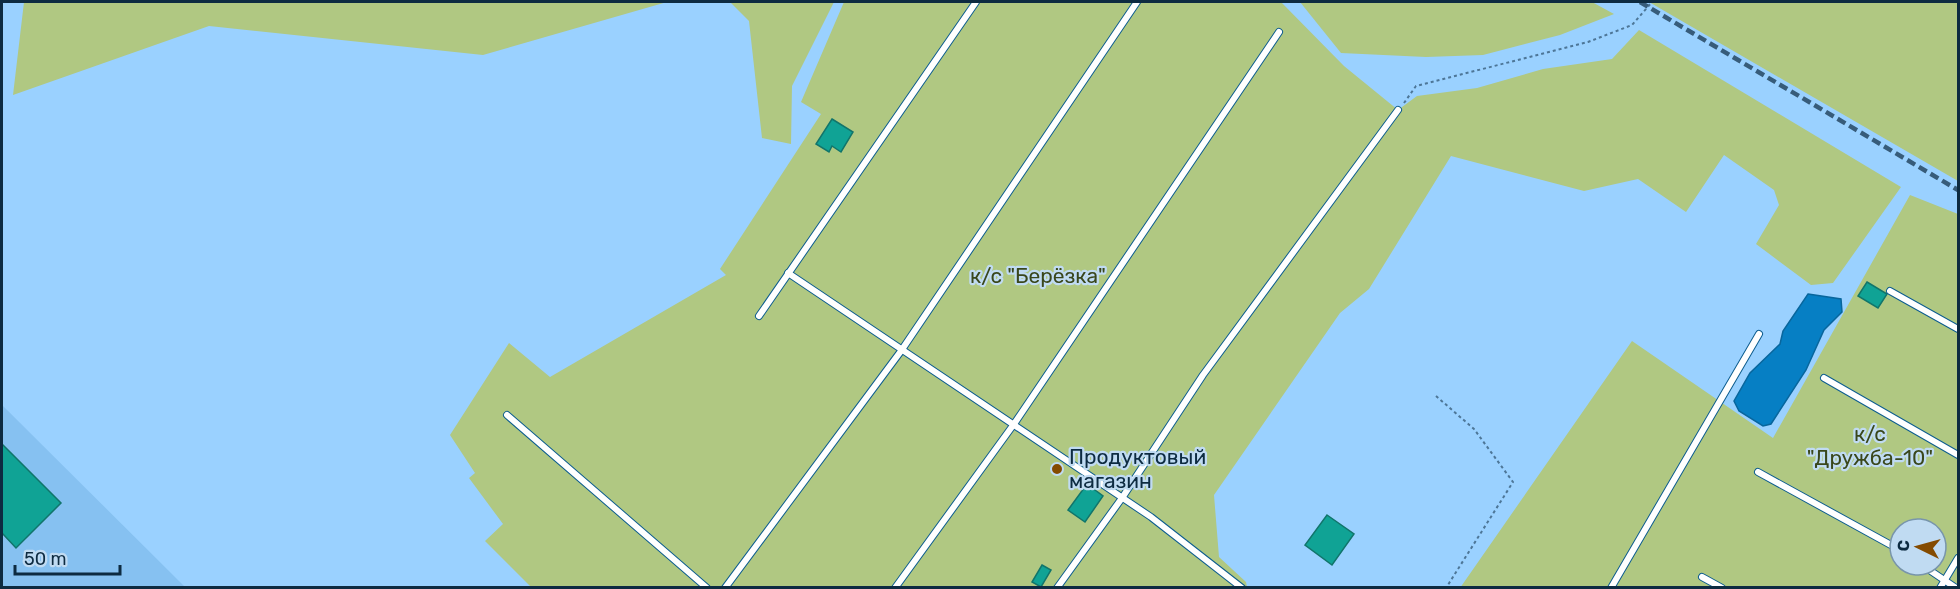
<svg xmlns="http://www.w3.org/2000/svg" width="1960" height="589" font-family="Rubik,sans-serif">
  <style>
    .built { fill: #86c1f1 }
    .green { fill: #b0c882; fill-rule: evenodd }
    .water { fill: #067fc4; stroke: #08669d; stroke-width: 1.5 }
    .building { fill: #10a395; stroke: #11756b; stroke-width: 1.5 }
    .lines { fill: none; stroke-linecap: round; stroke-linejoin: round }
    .service-casing { stroke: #0d5d8f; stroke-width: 8 }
    .path { stroke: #4d7697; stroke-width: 2; stroke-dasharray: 3 3; stroke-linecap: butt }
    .service { stroke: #fff; stroke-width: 6 }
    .rail { stroke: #375c7a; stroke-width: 4.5; stroke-dasharray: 9 4.5; stroke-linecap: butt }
    .poi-dot { fill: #844b00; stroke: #c0dbf2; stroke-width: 2 }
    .labels { text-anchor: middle; stroke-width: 4.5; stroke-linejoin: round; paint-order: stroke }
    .park-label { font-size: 21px; fill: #39471b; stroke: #c0dbf2 }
    .poi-label { font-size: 21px; fill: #0d2b41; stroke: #c0dbf2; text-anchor: start }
  </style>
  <rect width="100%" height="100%" fill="#9ad1ff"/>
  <!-- built -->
  <polygon class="built" points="2,405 185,587 2,587"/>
  <!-- green -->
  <g class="green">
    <polygon points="24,2 667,2 483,55 209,26 13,95"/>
    <polygon points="730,2 834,2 792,86 791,144 762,138 749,21"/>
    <polygon points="844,2 1281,2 1344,66 1398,110 1417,96 1477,88 1543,69 1612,59 1639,30 1901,187 1833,283 1811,285 1756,244 1779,205 1774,190 1724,155 1686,212 1638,179 1584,191 1451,156 1369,289 1340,313 1214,495 1219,557 1246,582 1247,587 531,587 485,541 503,524 469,478 475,473 450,435 509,343 550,377 726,275 720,269 821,114 801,102"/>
    <polygon points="1300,2 1592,2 1614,14 1560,35 1483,55 1426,57 1341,53"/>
    <polygon points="1649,2 1958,2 1958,181"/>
    <path d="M1910 195 1958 214V587L1460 588 1632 341 1773 438ZM1900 529H1936V565H1900Z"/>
  </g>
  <!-- water -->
  <polygon class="water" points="1808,294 1841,299 1842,312 1824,330 1806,370 1771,424 1763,426 1739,411 1734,401 1750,373 1780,344 1783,331"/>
  <!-- building -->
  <g class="building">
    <polygon points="832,119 853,132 841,152 832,146 829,152 816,144"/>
    <polygon points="1867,282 1887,294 1878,308 1858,296"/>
    <polygon points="2,444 61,503 16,548 2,533"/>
    <polygon points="1087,484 1103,496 1085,522 1068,510"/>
    <polygon points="1327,515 1354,534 1332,565 1305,545"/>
    <polygon points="1042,565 1051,570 1041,587 1032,582"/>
  </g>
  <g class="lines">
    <defs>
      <g id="service">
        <polyline points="788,273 1151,517 1242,588"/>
        <polyline points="1890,291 1958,329"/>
        <polyline points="759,316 976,2"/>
        <polyline points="1824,378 1958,455"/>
        <polyline points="507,415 707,588"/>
        <polyline points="1758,472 1900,550"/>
        <polyline points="1922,565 1956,588"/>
        <polyline points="1702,577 1722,588"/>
        <polyline points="725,588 901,351 1137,2"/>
        <polyline points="895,588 1014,424 1279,32"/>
        <polyline points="1057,588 1122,498 1203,375 1398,110"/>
        <polyline points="1611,588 1759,334"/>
        <polyline points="1940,588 1958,558"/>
      </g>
    </defs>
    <!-- service casing -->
    <use href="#service" class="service-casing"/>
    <!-- path -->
    <g class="path">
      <polyline points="1404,103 1416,86 1588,42 1632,25 1652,2"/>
      <polyline points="1436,396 1474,429 1513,482 1446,588"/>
    </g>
    <!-- service -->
    <use href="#service" class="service"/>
    <!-- rail -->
    <polyline class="rail" points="1640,2 1958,190"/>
  </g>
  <!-- markers -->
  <circle class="poi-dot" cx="1057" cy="469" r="6"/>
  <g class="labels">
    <!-- park labels -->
    <g class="park-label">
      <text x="1038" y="283">к/с "Берёзка"</text>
      <text x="1870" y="441">к/с<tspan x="1870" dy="24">"Дружба-10"</tspan></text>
    </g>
    <!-- poi labels -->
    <g class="poi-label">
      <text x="1069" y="464">Продуктовый<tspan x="1069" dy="24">магазин</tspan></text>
    </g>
  </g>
  <!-- border -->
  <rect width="1960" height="589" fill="none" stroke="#0d2b41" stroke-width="6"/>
  <!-- north arrow -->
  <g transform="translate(1918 547) rotate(275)"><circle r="28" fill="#c0dbf2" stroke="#7895ab" stroke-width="1.5"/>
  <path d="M0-4.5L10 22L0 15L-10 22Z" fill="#844b00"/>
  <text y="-9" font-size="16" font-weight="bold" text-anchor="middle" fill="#0d2b41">С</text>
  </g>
  <!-- scale -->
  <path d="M15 565v9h105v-9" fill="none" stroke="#0d2b41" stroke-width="3"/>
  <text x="24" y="565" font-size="18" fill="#0d2b41" stroke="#c0dbf2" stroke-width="4.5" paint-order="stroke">50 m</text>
</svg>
